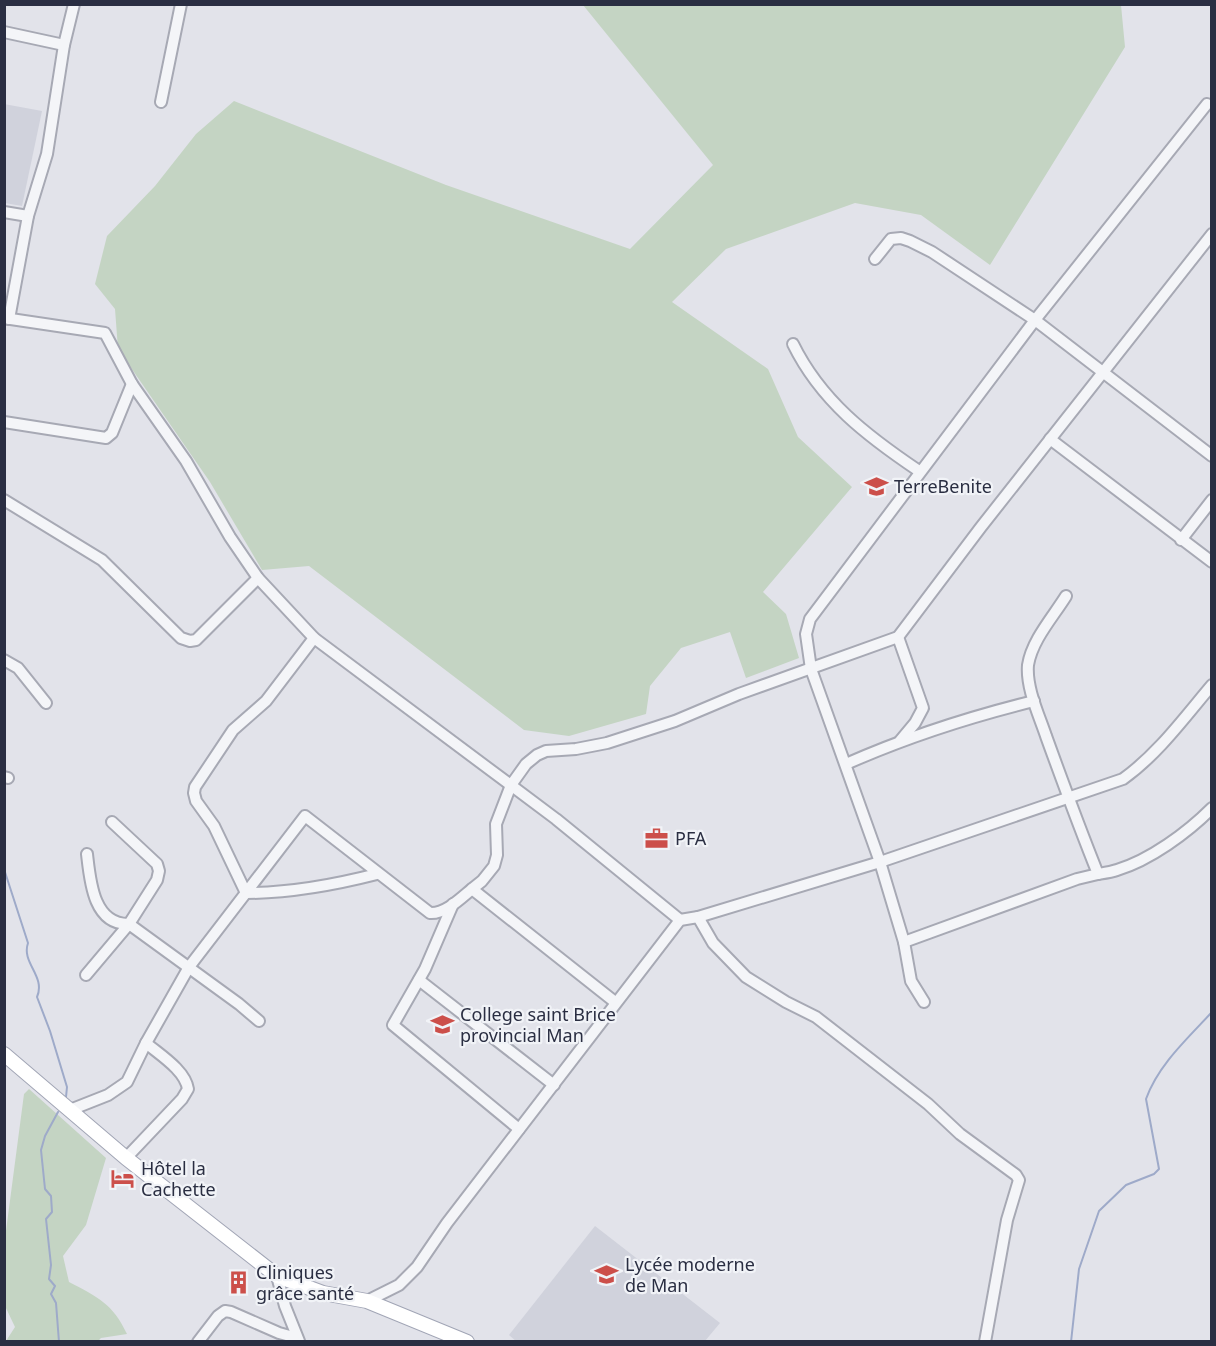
<svg xmlns="http://www.w3.org/2000/svg" width="1216" height="1346" font-family="'Noto Sans',sans-serif">
  <style>
    .built { fill: #d0d2dc }
    .green { fill: #c4d4c3 }
    .lines { fill: none; stroke-linecap: round; stroke-linejoin: round }
    .stream { stroke: #9eaac9; stroke-width: 2 }
    .minor-casing { stroke: #a7a9b4; stroke-width: 14 }
    .major-casing { stroke: #a1a5b5; stroke-width: 16 }
    .minor { stroke: #f4f5f8; stroke-width: 10 }
    .major { stroke: #fff; stroke-width: 14 }
    .labels { text-anchor: middle; stroke-width: 4.5; stroke-linejoin: round; paint-order: stroke }
    .poi-label { font-size: 18px; fill: #2a2e42; stroke: #f1f3f7; text-anchor: start }
  </style>
  <rect width="100%" height="100%" fill="#e2e3ea"/>
  <!-- built -->
  <g class="built">
    <polygon points="4,104 42,111 22,206 5,203"/>
    <polygon points="595,1226 720,1323 705,1341 517,1342 509,1335"/>
  </g>
  <!-- green -->
  <g class="green">
    <polygon points="583,5 1121,5 1125,47 990,265 921,215 855,203 726,249 672,302 768,369 798,437 852,487 763,592 786,614 799,658 746,678 730,632 681,648 650,686 646,714 569,736 524,730 309,566 262,570 210,482 118,349 115,309 95,284 107,236 155,186 196,134 234,101 446,185 630,249 713,165"/>
    <path d="M29 1089 106 1158 86 1225 63 1256 69 1282C98 1297 113 1304 127 1334L101 1338 98 1341H6L15 1327 5 1306 4 1246 24 1094Z"/>
  </g>
  <g class="lines">
    <!-- stream -->
    <g class="stream">
      <path d="M4 869 28 943C21 963 46 976 37 997L50 1031 67 1087 66 1097"/>
      <polyline points="58,1112 45,1136 41,1150 45,1189 51,1196 52,1212 46,1219 51,1265 49,1279 55,1286 51,1294 56,1303 59,1342"/>
      <path d="M1071 1342 1079 1269 1099 1211 1126 1185 1154 1174 1159 1169 1146 1099C1158 1065 1188 1038 1212 1012"/>
    </g>
    <defs>
      <g id="minor">
        <polyline points="4,32 64,45"/>
        <polyline points="161,102 181,4"/>
        <polyline points="4,212 28,216"/>
        <polyline points="875,259 891,239 901,238 910,241 932,252 1035,320 1212,456"/>
        <polyline points="4,318 105,333 132,384 186,461 230,537 258,578 314,638 556,819 680,920"/>
        <polyline points="9,319 28,216 47,154 64,45 74,4"/>
        <path d="M793 344C821 401 867 436 919 471"/>
        <polyline points="4,422 106,438 112,433 132,384"/>
        <polyline points="1050,439 1212,562"/>
        <polyline points="4,500 102,560 181,638 190,641 196,640 258,578"/>
        <polyline points="1181,540 1212,500"/>
        <polyline points="898,637 923,708 915,723 900,741"/>
        <path d="M314 638 266 701 233 730 195 787 194 793 196 801 214 826 246 893C292 893 334 885 377 874"/>
        <polyline points="4,660 18,668 46,703"/>
        <path d="M846 764C907 737 969 717 1034 701"/>
        <polyline points="4,777 8,778"/>
        <path d="M87 854C90 880 93 925 129 924L239 1004 259 1021"/>
        <path d="M1098 874C1104 873 1111 872 1117 870 1150 860 1187 833 1212 808"/>
        <polyline points="472,889 482,881 494,866 497,855 496,824 511,785 526,764 537,755 546,751 576,749 607,743 675,721 739,694 898,637 981,527 1212,234"/>
        <polyline points="453,904 425,969 393,1025 519,1129"/>
        <polyline points="698,917 713,943 746,977 786,1002 816,1017 928,1104 960,1134 1016,1175 1019,1180 1007,1220 985,1342"/>
        <path d="M904 942 1077 879 1098 874C1080 829 1063 783 1046 736 1039 715 1026 688 1028 665 1032 640 1053 617 1066 596"/>
        <polyline points="86,975 129,924 157,880 159,871 157,864 112,822"/>
        <polyline points="419,980 554,1085"/>
        <polyline points="924,1002 911,981 904,942 880,862 811,669 806,634 810,619 1035,320 1207,104"/>
        <path d="M70 1110 108 1095 127 1082 146 1043 189 967 305 816 430 913C445 914 460 899 472 889L615 1002"/>
        <path d="M126 1158 182 1099 188 1089C185 1070 160 1055 146 1043"/>
        <polyline points="277,1276 285,1306 299,1341"/>
        <path d="M367 1301 399 1285 417 1267 447 1223 680 920 698 917 880 862 1123 779C1158 754 1184 718 1212 685"/>
        <polyline points="198,1342 218,1316 225,1311 231,1312 279,1333 297,1338"/>
      </g>
      <polyline id="major" points="4,1054 126,1158 277,1276 323,1293 367,1301 467,1342"/>
    </defs>
    <!-- minor casing -->
    <use href="#minor" class="minor-casing"/>
    <!-- major casing -->
    <use href="#major" class="major-casing"/>
    <!-- minor -->
    <use href="#minor" class="minor"/>
    <!-- major -->
    <use href="#major" class="major"/>
  </g>
  <!-- icons -->
  <defs>
    <symbol id="school-bare" viewBox="-9 -9 18 18"><path d="M0-5L7-2L0 1L-7-2ZM-4 1L0 2.5L4 1V4Q0 6-4 4Z" fill="#cc4f4a" stroke="#f1f3f7" stroke-width="2.5" paint-order="stroke"/></symbol>
    <symbol id="office-bare" viewBox="-9 -9 18 18"><path d="M-6-3h4V-5.5h4V-3h4V5H-6ZM-1-4.5V-3h2v-1.5ZM-6 0V1H6V0Z" fill="#cc4f4a" stroke="#f1f3f7" stroke-width="2.5" paint-order="stroke"/></symbol>
    <symbol id="hotel-bare" viewBox="-9 -9 18 18"><path d="M-6-4.5h1.5V1H6V5H4.5V3h-9V5H-6ZM-4 0a1.8 1.8 0 1 1 3.6 0ZM.5 0V-2.5h3Q6-2.5 6 0Z" fill="#cc4f4a" stroke="#f1f3f7" stroke-width="2.5" paint-order="stroke"/></symbol>
    <symbol id="building-bare" viewBox="-9 -9 18 18"><path d="M-4-6H4V6H1V3H-1V6H-4ZM-2.5-4.3h1.7v1.8h-1.7ZM.8-4.3h1.7v1.8H.8ZM-2.5-1h1.7V.8h-1.7ZM.8-1h1.7V.8H.8Z" fill="#cc4f4a" stroke="#f1f3f7" stroke-width="2.5" paint-order="stroke"/></symbol>
  </defs>
  <g fill-rule="evenodd">
    <use href="#school-bare" x="860" y="470" width="33" height="33"/>
    <use href="#office-bare" x="640" y="822" width="33" height="33"/>
    <use href="#school-bare" x="426" y="1008" width="33" height="33"/>
    <use href="#hotel-bare" x="106" y="1162" width="33" height="33"/>
    <use href="#school-bare" x="590" y="1258" width="33" height="33"/>
    <use href="#building-bare" x="222" y="1266" width="33" height="33"/>
  </g>
  <g class="labels">
    <!-- poi labels -->
    <g class="poi-label">
      <text x="894" y="493">TerreBenite</text>
      <text x="675" y="845">PFA</text>
      <text x="460" y="1021">College saint Brice<tspan x="460" dy="21">provincial Man</tspan></text>
      <text x="141" y="1175">Hôtel la<tspan x="141" dy="21">Cachette</tspan></text>
      <text x="625" y="1271">Lycée moderne<tspan x="625" dy="21">de Man</tspan></text>
      <text x="256" y="1279">Cliniques<tspan x="256" dy="21">grâce santé</tspan></text>
    </g>
  </g>
  <!-- border -->
  <rect width="1216" height="1346" fill="none" stroke="#2a2e42" stroke-width="12"/>
</svg>
